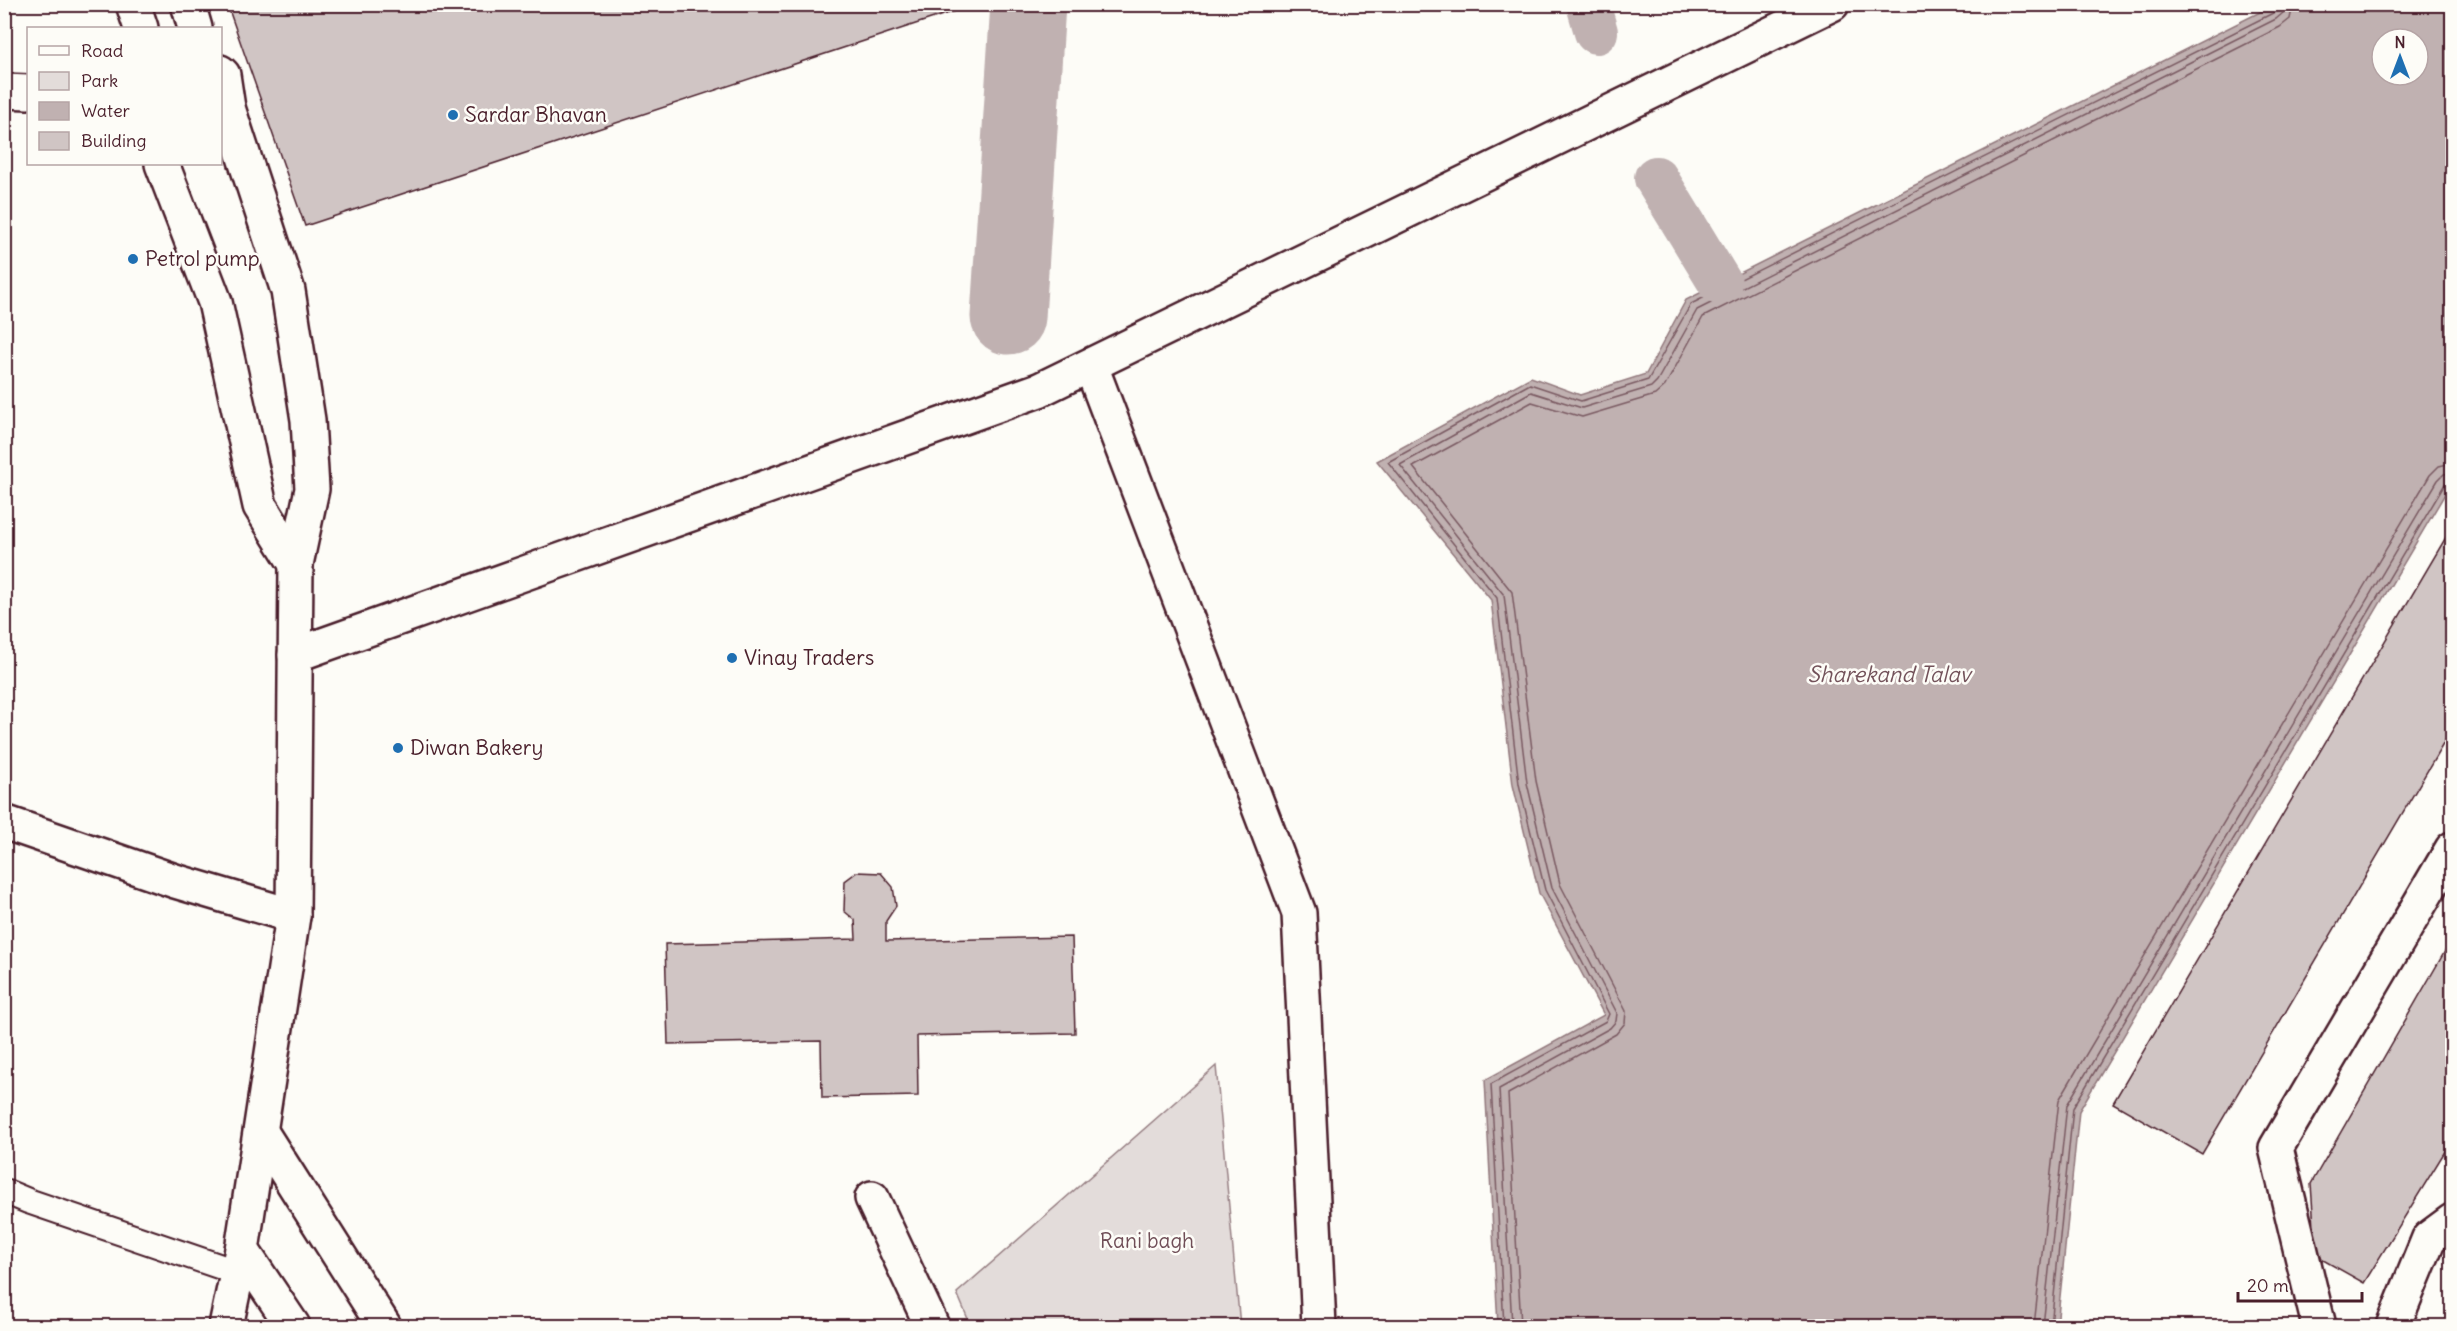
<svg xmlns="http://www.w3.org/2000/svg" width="2457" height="1331" font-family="Delius,sans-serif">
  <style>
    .green { fill: #e3dcda; stroke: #967e82; stroke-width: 1.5 }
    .water { fill: #c0b1b1; stroke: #91777b; stroke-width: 1.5; fill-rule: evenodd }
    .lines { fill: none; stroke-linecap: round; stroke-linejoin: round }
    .shore { stroke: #795961; stroke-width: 1.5 }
    .canal { stroke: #c0b1b1; stroke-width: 44 }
    .river { stroke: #c0b1b1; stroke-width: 75 }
    .building { fill: #d0c5c4; stroke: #4a1f2b; stroke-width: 1.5 }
    .lane-casing { stroke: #4a1f2b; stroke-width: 28 }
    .street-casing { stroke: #4a1f2b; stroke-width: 38 }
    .secondary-casing { stroke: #4a1f2b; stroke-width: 38 }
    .primary-casing { stroke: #4a1f2b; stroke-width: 38 }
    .lane { stroke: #fdfcf7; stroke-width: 24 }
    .street { stroke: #fdfcf7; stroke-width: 33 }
    .secondary { stroke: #fdfcf7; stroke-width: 33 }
    .primary { stroke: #fdfcf7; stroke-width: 33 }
    .poi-dot { fill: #1f6fb2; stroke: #fdfcf7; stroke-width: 2 }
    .labels { text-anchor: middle; stroke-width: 5; stroke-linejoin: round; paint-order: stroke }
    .poi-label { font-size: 21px; fill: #4a1f2b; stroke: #fdfcf7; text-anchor: start }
    .park-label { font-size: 21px; fill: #704e57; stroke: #fdfcf7 }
    .water-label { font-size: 22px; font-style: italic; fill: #73525a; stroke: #fdfcf7 }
  </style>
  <rect width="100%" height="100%" fill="#fdfcf7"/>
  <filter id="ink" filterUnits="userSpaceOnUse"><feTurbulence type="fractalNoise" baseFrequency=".0167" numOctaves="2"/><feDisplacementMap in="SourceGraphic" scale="12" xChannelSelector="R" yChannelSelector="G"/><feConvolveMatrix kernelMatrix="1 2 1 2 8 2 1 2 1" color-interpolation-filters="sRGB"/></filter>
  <g filter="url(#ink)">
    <!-- green -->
    <polygon class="green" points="1216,1066 1240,1326 971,1326 957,1293"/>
    <!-- water -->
    <path class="water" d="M2276 4 2452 5V482L2079 1111 2057 1326H1498L1485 1080 1604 1015 1539 893 1513 785 1491 600 1377 461 1531 377 1580 395 1646 374 1686 300ZM2382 39H2418V75H2382Z"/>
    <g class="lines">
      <!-- shore -->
      <g class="shore">
        <polyline points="1504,1326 1491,1084 1606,1021 1609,1014 1545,890 1519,784 1497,598 1388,462 1530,384 1581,401 1648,380 1691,304 2273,13 2277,4"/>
        <polyline points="1512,1326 1499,1089 1610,1028 1616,1021 1617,1013 1552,888 1527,783 1504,595 1400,465 1531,392 1582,408 1651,387 1657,381 1697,310 2276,19 2283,13 2284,4"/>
        <polyline points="1521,1326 1508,1094 1616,1034 1625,1023 1626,1011 1560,884 1536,781 1512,592 1413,467 1532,402 1582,417 1655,395 1665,386 1703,317 2280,27 2290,19 2293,4"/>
        <polyline points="2034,1326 2059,1100 2430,475 2439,466 2452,463"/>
        <polyline points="2043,1326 2067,1105 2438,480 2444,474 2452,473"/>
        <polyline points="2051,1326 2073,1108 2445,484 2452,480"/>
      </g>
      <!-- canal -->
      <g class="canal">
        <polyline points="1588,4 1596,32"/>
        <polyline points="1656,178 1720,283"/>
      </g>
      <!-- river -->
      <polyline class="river" points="1008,317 1028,4"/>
    </g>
    <!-- building -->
    <g class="building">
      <polygon points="227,4 976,4 305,226"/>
      <polygon points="2452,527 2452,729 2202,1154 2113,1103"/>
      <polygon points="857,872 881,873 893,887 896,906 886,921 886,941 1072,937 1075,1033 917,1036 918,1096 822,1098 821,1041 668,1044 665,944 856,939 855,920 844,911 845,881"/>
      <polygon points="2452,939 2452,1140 2364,1283 2316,1256 2311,1184"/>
    </g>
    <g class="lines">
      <defs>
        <polyline id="lane" points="4,1191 28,1201 239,1273"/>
        <g id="street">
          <polyline points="1091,366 1299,913 1319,1326"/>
          <polyline points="4,822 175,881 293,916"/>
          <polyline points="872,1198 932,1326"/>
          <polyline points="2319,1326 2276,1148 2452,849"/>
          <polyline points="2393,1326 2429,1238 2452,1221"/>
        </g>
        <polyline id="secondary" points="295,655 1039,390 1832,4"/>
        <g id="primary">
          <polyline points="133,4 141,28"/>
          <polyline points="188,4 195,28"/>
          <polyline points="220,72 223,75 228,108 220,121"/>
          <polyline points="4,91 28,92"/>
          <polyline points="162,164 215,302 260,506 296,564"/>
          <polyline points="261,1132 384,1326"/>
          <polyline points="242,1250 293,1326"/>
          <polyline points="226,1326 242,1250 293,916 296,564 312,489 308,420 288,291 228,108"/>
        </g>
      </defs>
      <!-- lane casing -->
      <use href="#lane" class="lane-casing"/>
      <!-- street casing -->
      <use href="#street" class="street-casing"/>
      <!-- secondary casing -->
      <use href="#secondary" class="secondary-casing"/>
      <!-- primary casing -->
      <use href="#primary" class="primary-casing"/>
      <!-- lane -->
      <use href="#lane" class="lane"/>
      <!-- street -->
      <use href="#street" class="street"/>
      <!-- secondary -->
      <use href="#secondary" class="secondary"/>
      <!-- primary -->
      <use href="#primary" class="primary"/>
    </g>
  </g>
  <!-- markers -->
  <g class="poi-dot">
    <circle cx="453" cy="115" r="6"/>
    <circle cx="133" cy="259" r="6"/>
    <circle cx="732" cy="658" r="6"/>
    <circle cx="398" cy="748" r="6"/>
  </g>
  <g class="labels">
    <!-- poi labels -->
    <g class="poi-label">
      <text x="465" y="122">Sardar Bhavan</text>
      <text x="145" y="266">Petrol pump</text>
      <text x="744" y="665">Vinay Traders</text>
      <text x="410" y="755">Diwan Bakery</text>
    </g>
    <!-- park labels -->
    <g class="park-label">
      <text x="1147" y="1248">Rani bagh</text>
    </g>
    <!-- water labels -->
    <g class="water-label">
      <text x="1889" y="682">Sharekand Talav</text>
    </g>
  </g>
  <!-- margin -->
  <rect width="2457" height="1331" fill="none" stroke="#fdfcf7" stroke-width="24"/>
  <rect x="12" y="12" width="2433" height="1307" fill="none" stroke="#4a1f2b" stroke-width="2" filter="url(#ink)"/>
  <!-- legend -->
  <rect x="27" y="27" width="195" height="138" fill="#fdfcf7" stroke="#b5a4a5" stroke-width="1.5"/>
  <rect x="39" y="46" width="30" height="9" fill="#fdfcf7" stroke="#b5a4a5" stroke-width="1.5"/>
  <text x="81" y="57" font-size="18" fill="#4a1f2b">Road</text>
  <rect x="39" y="72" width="30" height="18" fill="#e3dcda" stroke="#b5a4a5" stroke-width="1.5"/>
  <text x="81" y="87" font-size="18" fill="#4a1f2b">Park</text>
  <rect x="39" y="102" width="30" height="18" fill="#c0b1b1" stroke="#b5a4a5" stroke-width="1.5"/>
  <text x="81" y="117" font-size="18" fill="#4a1f2b">Water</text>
  <rect x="39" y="132" width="30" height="18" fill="#d0c5c4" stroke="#b5a4a5" stroke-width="1.5"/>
  <text x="81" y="147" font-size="18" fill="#4a1f2b">Building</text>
  <!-- north arrow -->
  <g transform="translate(2400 57)"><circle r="28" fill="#fdfcf7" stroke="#b5a4a5" stroke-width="1.5"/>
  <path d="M0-4.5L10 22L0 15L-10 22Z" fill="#1f6fb2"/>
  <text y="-9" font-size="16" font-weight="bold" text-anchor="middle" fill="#4a1f2b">N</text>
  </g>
  <!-- scale -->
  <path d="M2238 1292v9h124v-9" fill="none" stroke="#4a1f2b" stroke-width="3"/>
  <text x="2247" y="1292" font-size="18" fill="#4a1f2b" stroke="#fdfcf7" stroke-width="4.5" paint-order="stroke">20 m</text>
</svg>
